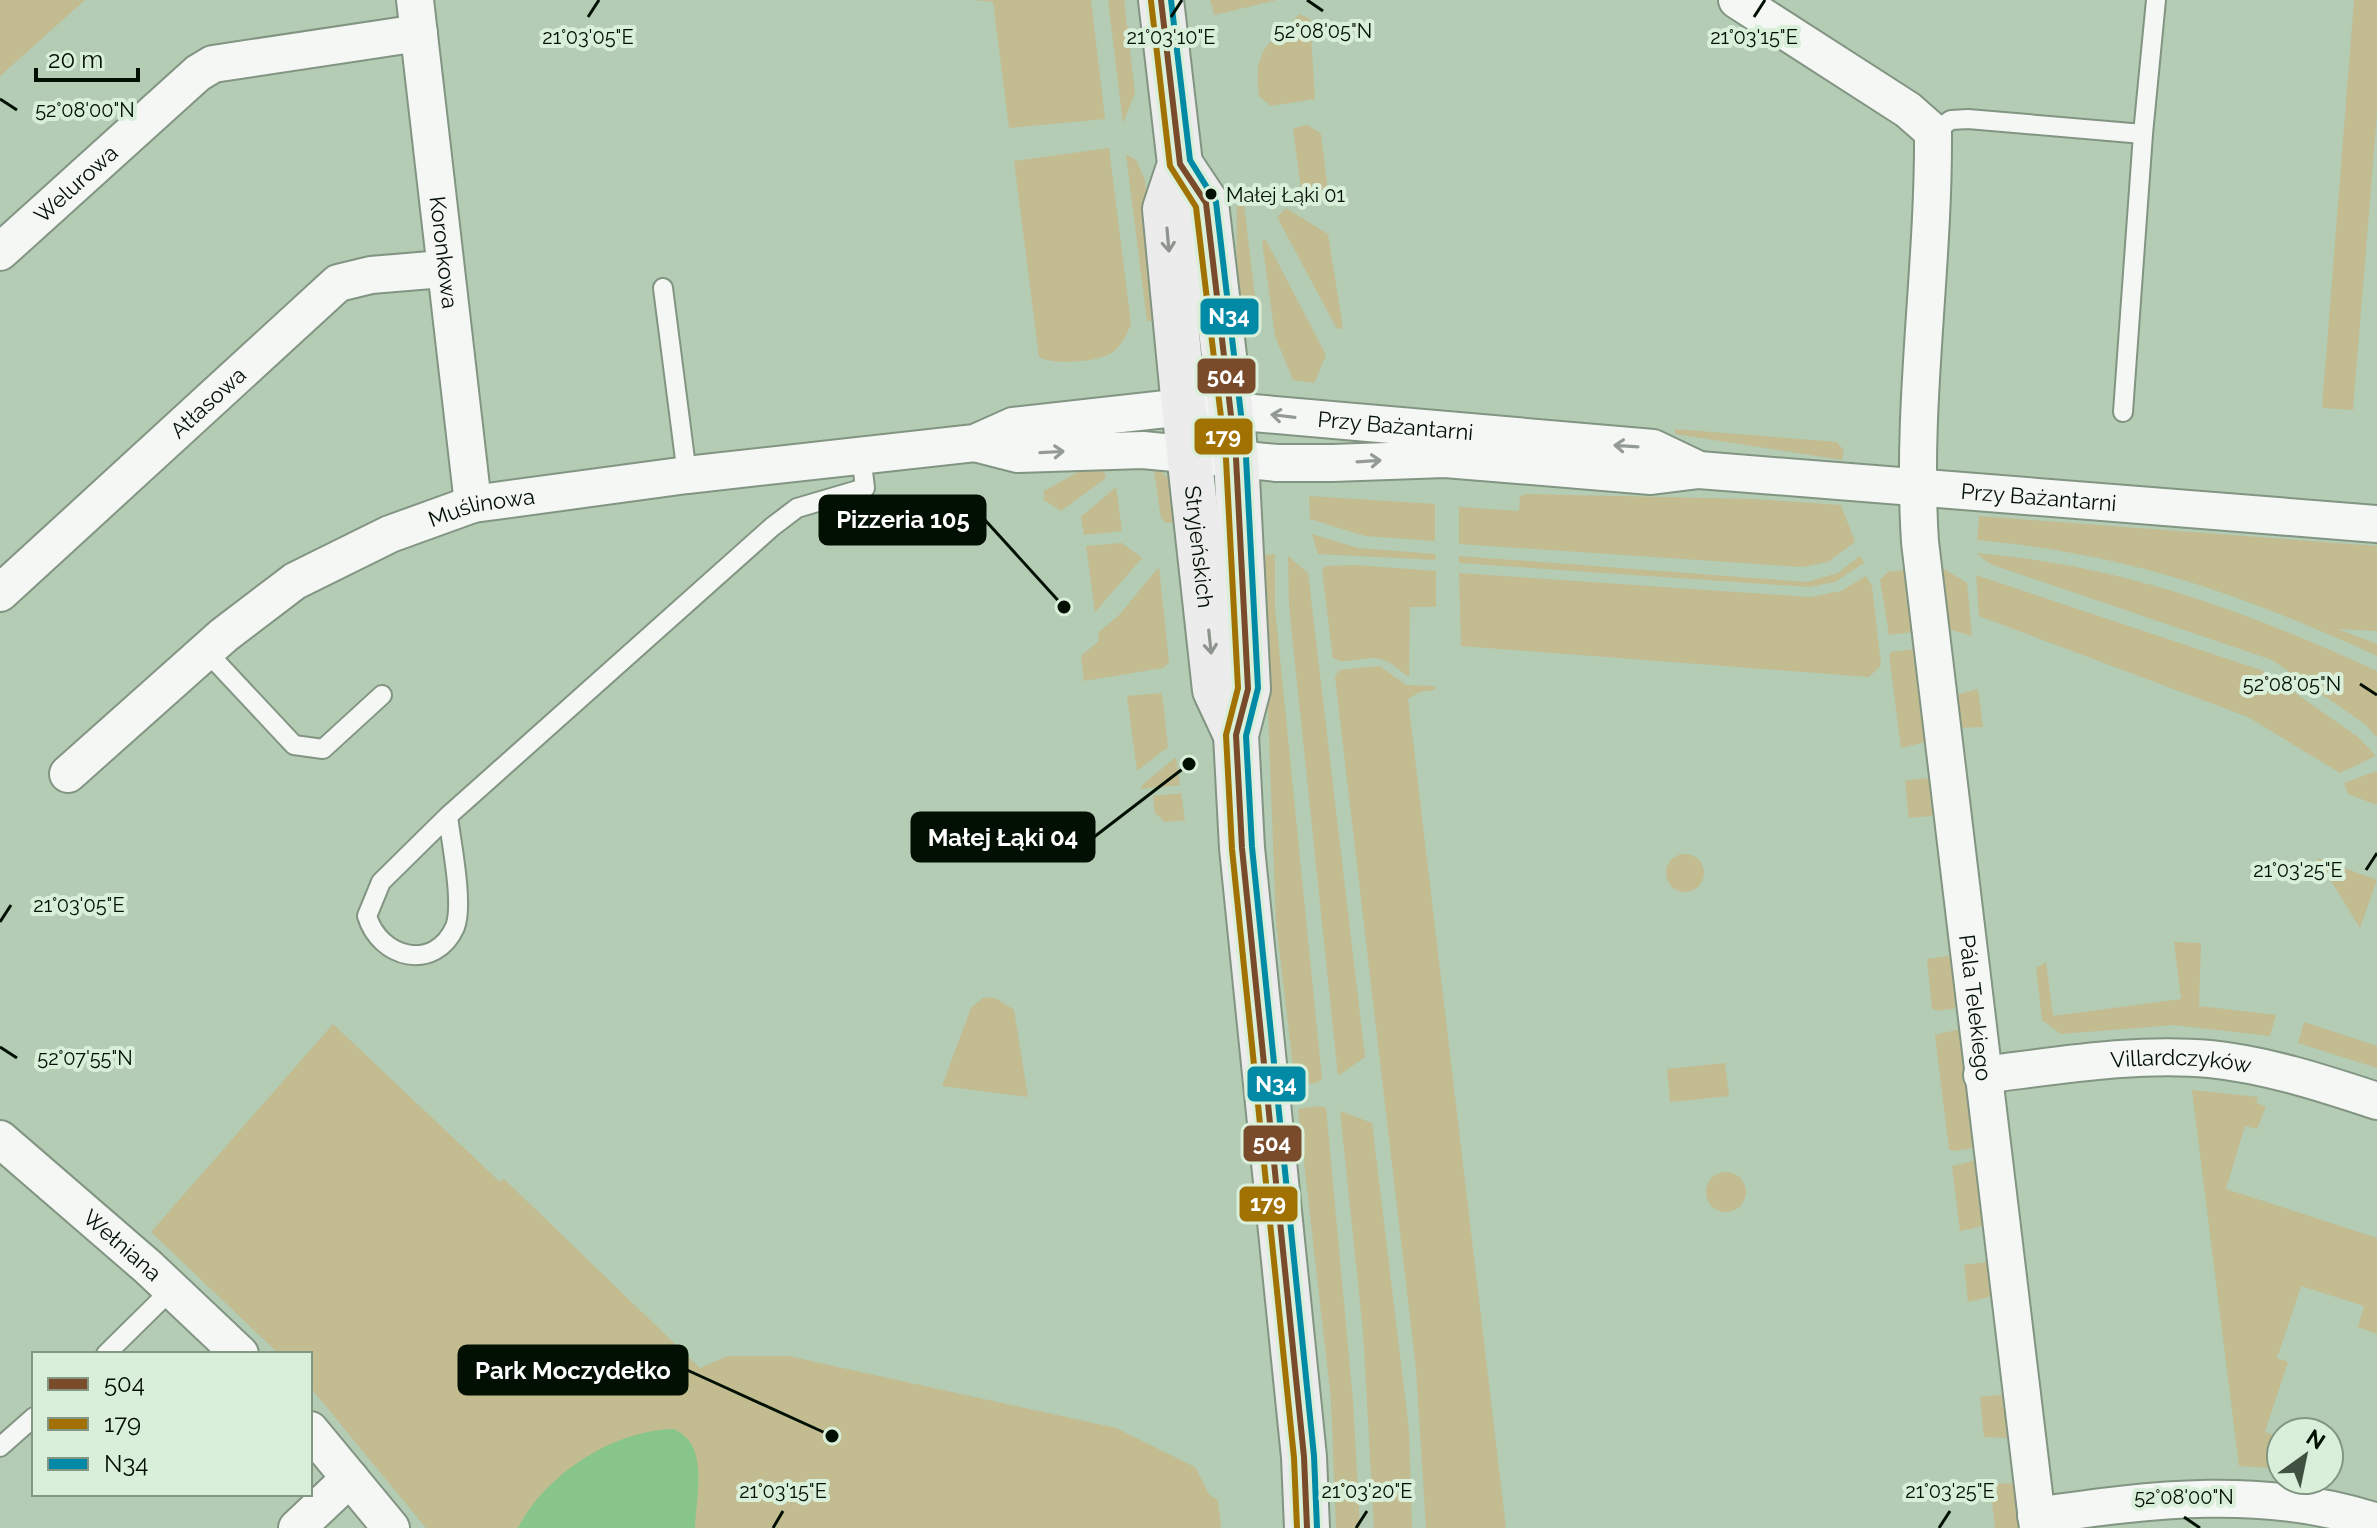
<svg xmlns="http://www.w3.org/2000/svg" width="2377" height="1528" font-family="Raleway,sans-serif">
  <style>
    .green { fill: #c2bc90 }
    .water { fill: #87c58b }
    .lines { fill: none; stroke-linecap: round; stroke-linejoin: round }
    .lane-casing { stroke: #829482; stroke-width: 22 }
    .street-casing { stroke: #829482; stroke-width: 40 }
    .secondary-casing { stroke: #829482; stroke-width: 48 }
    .lane { stroke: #f4f7f4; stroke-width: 18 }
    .street { stroke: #f4f7f4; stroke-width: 36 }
    .secondary { stroke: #ebeceb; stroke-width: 44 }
    .bus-1-casing { stroke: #d9efd9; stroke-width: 12 }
    .bus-2-casing { stroke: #d9efd9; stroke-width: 12 }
    .bus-3-casing { stroke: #d9efd9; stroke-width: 12 }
    .bus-1 { stroke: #7a4b2a; stroke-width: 6 }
    .bus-2 { stroke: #a17201; stroke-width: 6 }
    .bus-3 { stroke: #008aa5; stroke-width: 6 }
    .oneway { stroke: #8e948e }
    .oneway2 { stroke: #939b94 }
    .ticks { fill: none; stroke: #021003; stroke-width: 3 }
    .bus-dot { fill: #021003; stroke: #d9efd9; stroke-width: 3 }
    .labels { text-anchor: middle; stroke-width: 8; stroke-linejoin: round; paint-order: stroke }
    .bus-label { font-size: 20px; fill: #021003; stroke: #d9efd9; text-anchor: start }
    .street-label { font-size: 22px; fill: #021003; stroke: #d9efd9 }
    .ticks-label { font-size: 20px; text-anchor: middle; fill: #021003; stroke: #d9efd9; stroke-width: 8; stroke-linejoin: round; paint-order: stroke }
    .leader { fill: none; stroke: #021003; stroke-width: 3 }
    .callout-dot { fill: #021003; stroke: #d9efd9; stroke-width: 3 }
    .callout { fill: #021003; stroke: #021003; stroke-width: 3 }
    .callout-label { font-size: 24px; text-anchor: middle; font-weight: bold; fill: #fff }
    .line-badge { stroke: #d9efd9; stroke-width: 3 }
    .badge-label { font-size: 22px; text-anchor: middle; font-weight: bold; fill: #fff }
  </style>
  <rect width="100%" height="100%" fill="#b4cbb4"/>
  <!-- green -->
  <g class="green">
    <polygon points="0,0 85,0 0,76"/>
    <polygon points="973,0 1091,0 1105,119 1009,128 993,2"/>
    <polygon points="1108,0 1124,0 1135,93 1123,123"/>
    <polygon points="1210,0 1277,0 1214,15"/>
    <polygon points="2354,0 2377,0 2377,114 2353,410 2322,408"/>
    <path d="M1300 14 1310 19 1315 99 1271 106 1259 96C1253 48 1267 46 1300 14Z"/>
    <polygon points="1308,125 1321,134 1329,199 1320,201 1314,197 1313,189 1301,190 1293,128"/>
    <path d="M1109 148 1131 324C1127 334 1120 350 1108 355 1092 362 1054 365 1039 357L1014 161Z"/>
    <polygon points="1126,154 1136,160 1145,180 1160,320 1147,321"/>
    <polygon points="1237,197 1243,197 1257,313 1236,315"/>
    <polygon points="1286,208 1328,234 1343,328 1337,329 1277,217"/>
    <polygon points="1266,240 1326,355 1314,383 1293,380 1275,336 1262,241"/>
    <polygon points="1675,429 1837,442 1844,451 1842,460 1675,434"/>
    <polygon points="1153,464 1176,485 1185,521 1166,523 1161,518"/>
    <polygon points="1103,470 1106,478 1061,511 1044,500 1044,491 1080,471"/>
    <polygon points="1116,487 1122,531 1084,535 1081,517"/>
    <polygon points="1528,494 1754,499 1841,505 1855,542 1828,562 1802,567 1459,544 1459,507 1519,511 1520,496"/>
    <polygon points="1309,496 1435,504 1435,541 1365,536 1310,519"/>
    <path d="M1979 516 2377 546V631L2338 629 2377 644V656C2239 593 2129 554 1977 540Z"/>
    <polygon points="1312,534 1358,548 1435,554 1436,560 1318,554"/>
    <polygon points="1122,543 1142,558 1095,612 1086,546"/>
    <path d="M1976 553C2124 566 2243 610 2377 671V738L2365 724 2272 660 1990 564Z"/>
    <polygon points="1275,554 1275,608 1322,1079 1317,1083 1295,1084 1276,922 1262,555"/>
    <polygon points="1288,556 1308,573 1365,1057 1338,1076 1289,606"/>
    <polygon points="1459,556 1807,582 1838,573 1860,556 1864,563 1835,582 1809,587 1459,563"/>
    <path d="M1355 565 1436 571V607H1410L1409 677C1398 669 1387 658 1373 658 1360 658 1345 665 1333 658L1322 571 1325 566Z"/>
    <polygon points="1939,566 1967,583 1972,636 1945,628"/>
    <polygon points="1159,567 1169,662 1163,668 1084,681 1081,656 1099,641 1098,633 1119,615"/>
    <polygon points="1905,570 1913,632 1889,635 1880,580 1888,572"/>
    <polygon points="1459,573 1810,597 1841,591 1866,576 1872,586 1881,665 1869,677 1461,646"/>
    <polygon points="1976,575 2264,671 2358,737 2376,756 2340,773 2248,717 1979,616"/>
    <polygon points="1915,649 1926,742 1901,748 1889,655 1892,652"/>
    <polygon points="1380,666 1406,685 1435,686 1435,690 1420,692 1408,699 1506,1528 1426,1528 1416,1369 1335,677 1339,670"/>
    <polygon points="1978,689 1983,727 1957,728 1953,696"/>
    <polygon points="1162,693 1168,747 1137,771 1127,696"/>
    <polygon points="1176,757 1180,785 1141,789 1141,786"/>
    <polygon points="2377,771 2377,805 2348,794 2344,783"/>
    <polygon points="1925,778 1931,782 1935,811 1931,816 1909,818 1905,781"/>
    <polygon points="1181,793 1185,820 1165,822 1155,813 1153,796"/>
    <circle cx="1685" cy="873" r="19"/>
    <polygon points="2317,858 2377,880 2360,928"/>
    <polygon points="2174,942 2201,943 2199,1006 2276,1015 2270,1036 2174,1025 2061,1034 2042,1020 2036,968 2046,962 2053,1016 2181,999"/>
    <polygon points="1948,956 1952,959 1958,1008 1936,1011 1932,1008 1927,959"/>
    <polygon points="984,997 997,999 1014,1010 1028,1097 942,1086 971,1008"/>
    <polygon points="2304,1022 2377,1046 2377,1068 2298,1043"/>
    <polygon points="333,1024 500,1182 504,1179 700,1368 728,1356 788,1356 1116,1428 1195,1467 1209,1494 1218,1501 1221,1528 426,1528 310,1387 310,1354 279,1354 151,1232"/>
    <polygon points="1960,1029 1975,1148 1953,1151 1949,1149 1935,1035"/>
    <polygon points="1725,1063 1729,1096 1670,1102 1667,1069"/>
    <polygon points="2192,1090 2258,1097 2256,1103 2266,1106 2257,1129 2245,1126 2226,1189 2377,1238 2377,1334 2358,1327 2364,1306 2301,1286 2277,1358 2288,1362 2265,1432 2281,1438 2281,1469 2239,1466"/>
    <polygon points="1319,1106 1326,1108 1353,1400 1360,1528 1336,1528 1331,1400 1298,1109"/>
    <polygon points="1340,1111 1372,1123 1409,1430 1412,1528 1374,1528 1363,1331"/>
    <polygon points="1977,1160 1983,1226 1960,1231 1952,1166"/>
    <circle cx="1726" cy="1192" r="20"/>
    <polygon points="1986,1262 1990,1265 1993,1296 1968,1302 1964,1265"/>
    <polygon points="2001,1395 2006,1399 2010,1438 1984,1437 1980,1397"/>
    <polygon points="2010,1483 2017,1487 2021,1528 1995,1528 1990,1485"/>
  </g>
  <!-- water -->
  <path class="water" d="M673 1429C710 1443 696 1495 695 1528H518C546 1474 612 1431 673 1429Z"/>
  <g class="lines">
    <defs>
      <g id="lane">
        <polyline points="1933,132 1951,120 1968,119 2143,134 2123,412"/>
        <polyline points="2143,134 2156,0"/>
        <polyline points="663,288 687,475"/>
        <polyline points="206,651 294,745 323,749 382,695"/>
        <path d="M448 816C451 842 464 904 455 927 435 972 380 959 367 916L381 882 448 816 772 527 797 508 865 488 861 455"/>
        <polyline points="106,1354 172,1289"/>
        <polyline points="0,1447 34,1417"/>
      </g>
      <g id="street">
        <path id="s1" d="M415 0 473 504"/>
        <path id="s2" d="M1737 0 1908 110 1933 132C1934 269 1911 405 1920 542L2038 1528"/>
        <path id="s3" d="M0 252 198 73 213 64 419 33"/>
        <path id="s4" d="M975 443 1018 454 1143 450 1277 463H1332L1445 459 1651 476 1699 470 2377 524"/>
        <path id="s5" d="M0 593 338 283 371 275 443 269"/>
        <path id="s6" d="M68 774 224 635 295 581 390 534 473 504 687 475 975 443 1013 426 1184 407 1653 448 1699 470"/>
        <path id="s7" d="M1982 1075C2056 1066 2136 1052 2210 1059 2268 1065 2322 1083 2377 1101"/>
        <path id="s8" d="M0 1139 148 1267 240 1354"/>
        <polyline points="310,1430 391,1528"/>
        <path d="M2036 1516C2152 1499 2263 1485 2377 1522"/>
        <polyline points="297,1528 350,1478"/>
      </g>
      <g id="secondary">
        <path id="s9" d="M1161 0 1180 164 1165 209 1184 407 1215 690 1236 735"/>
        <polyline points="1180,164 1206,203 1236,458 1248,689 1236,735 1242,848 1304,1457 1307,1528"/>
      </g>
    </defs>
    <!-- lane casing -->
    <use href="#lane" class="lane-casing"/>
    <!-- street casing -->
    <use href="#street" class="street-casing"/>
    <!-- secondary casing -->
    <use href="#secondary" class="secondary-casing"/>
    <!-- lane -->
    <use href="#lane" class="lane"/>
    <!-- street -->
    <use href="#street" class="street"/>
    <!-- secondary -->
    <use href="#secondary" class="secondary"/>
    <defs>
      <polyline id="bus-1" points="1161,0 1180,164 1206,203 1236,458 1248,689 1236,735 1242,848 1304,1457 1307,1528"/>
      <polyline id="bus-2" points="1151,1 1170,166 1196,207 1226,459 1238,688 1226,735 1232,849 1294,1458 1297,1528"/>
      <polyline id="bus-3" points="1171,0 1190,160 1216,202 1246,457 1258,688 1246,736 1252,847 1314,1456 1317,1528"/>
    </defs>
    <!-- bus-1 casing -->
    <use href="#bus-1" class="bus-1-casing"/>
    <!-- bus-2 casing -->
    <use href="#bus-2" class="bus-2-casing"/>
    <!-- bus-3 casing -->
    <use href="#bus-3" class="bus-3-casing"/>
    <!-- bus-1 -->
    <use href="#bus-1" class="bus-1"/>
    <!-- bus-2 -->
    <use href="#bus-2" class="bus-2"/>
    <!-- bus-3 -->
    <use href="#bus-3" class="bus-3"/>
  </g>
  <!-- one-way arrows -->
  <defs><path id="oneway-shaft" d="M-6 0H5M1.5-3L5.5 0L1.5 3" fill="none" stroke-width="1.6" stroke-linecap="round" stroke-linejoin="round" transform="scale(2)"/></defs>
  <g class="oneway">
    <use href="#oneway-shaft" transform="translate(1168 240) rotate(85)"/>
    <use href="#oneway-shaft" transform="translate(1210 642) rotate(84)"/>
  </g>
  <g class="oneway2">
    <use href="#oneway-shaft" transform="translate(1283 416) rotate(-173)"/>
    <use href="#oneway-shaft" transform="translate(1626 446) rotate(-176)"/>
    <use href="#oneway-shaft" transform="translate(1052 452) rotate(-3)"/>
    <use href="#oneway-shaft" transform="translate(1369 461) rotate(-4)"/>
  </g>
  <!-- ticks -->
  <path class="ticks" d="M1307 0 1323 11M588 17 599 0M1171 17 1182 0M1754 17 1765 0M0 99 17 110M2360 684 2377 695M2366 870 2377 853M0 922 11 905M0 1047 17 1058M2184 1517 2200 1528M773 1528 783 1511M1356 1528 1367 1511M1939 1528 1950 1511"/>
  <!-- markers -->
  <circle class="bus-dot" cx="1211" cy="194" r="7"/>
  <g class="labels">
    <!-- bus labels -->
    <g class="bus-label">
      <text x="1226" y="202">Małej Łąki 01</text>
    </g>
    <!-- street labels -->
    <g class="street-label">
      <text dy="8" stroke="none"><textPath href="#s3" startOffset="102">Welurowa</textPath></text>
      <text dy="8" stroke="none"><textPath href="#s1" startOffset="254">Koronkowa</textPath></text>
      <text dy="8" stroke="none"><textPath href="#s5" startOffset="282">Atłasowa</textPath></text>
      <text dy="8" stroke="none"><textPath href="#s6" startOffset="1424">Przy Bażantarni</textPath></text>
      <text dy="8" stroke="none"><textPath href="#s4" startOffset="1068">Przy Bażantarni</textPath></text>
      <text dy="8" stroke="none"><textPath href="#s6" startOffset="500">Muślinowa</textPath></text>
      <text dy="8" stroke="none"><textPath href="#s9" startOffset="552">Stryjeńskich</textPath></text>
      <text dy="8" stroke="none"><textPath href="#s2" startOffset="1116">Pála Telekiego</textPath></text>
      <text dy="8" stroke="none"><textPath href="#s7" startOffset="200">Villardczyków</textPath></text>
      <text dy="8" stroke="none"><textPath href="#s8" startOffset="162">Wełniana</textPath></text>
    </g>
  </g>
  <g class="ticks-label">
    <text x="1323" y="38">52°08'05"N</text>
    <text x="1171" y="44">21°03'10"E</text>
    <text x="588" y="44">21°03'05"E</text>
    <text x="1754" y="44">21°03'15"E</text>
    <text x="85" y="117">52°08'00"N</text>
    <text x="2292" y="691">52°08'05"N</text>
    <text x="2298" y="877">21°03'25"E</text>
    <text x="79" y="912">21°03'05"E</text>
    <text x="85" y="1065">52°07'55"N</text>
    <text x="783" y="1498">21°03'15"E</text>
    <text x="1367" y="1498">21°03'20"E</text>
    <text x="1950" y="1498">21°03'25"E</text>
    <text x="2184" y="1504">52°08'00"N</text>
  </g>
  <!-- callouts -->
  <path class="leader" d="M1064 607L985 520M1189 764L1094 837M832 1436L687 1370"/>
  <g class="callout-dot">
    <circle cx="1064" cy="607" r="8"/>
    <circle cx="1189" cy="764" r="8"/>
    <circle cx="832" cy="1436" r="8"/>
  </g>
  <g class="callout">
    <rect x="820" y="496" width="165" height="48" rx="8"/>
    <rect x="912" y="813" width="182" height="48" rx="8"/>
    <rect x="459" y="1346" width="228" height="48" rx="8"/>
  </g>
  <g class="callout-label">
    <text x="903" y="528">Pizzeria 105</text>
    <text x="1003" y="846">Małej Łąki 04</text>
    <text x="573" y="1379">Park Moczydełko</text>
  </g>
  <g class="line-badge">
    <rect x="1199" y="297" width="61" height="39" rx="8" fill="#008aa5"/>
    <rect x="1196" y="357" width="61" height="38" rx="8" fill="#7a4b2a"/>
    <rect x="1193" y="417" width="61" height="39" rx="8" fill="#a17201"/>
    <rect x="1246" y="1065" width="61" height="38" rx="8" fill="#008aa5"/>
    <rect x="1242" y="1124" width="61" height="39" rx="8" fill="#7a4b2a"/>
    <rect x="1238" y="1185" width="61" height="38" rx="8" fill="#a17201"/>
  </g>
  <g class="badge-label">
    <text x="1229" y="324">N34</text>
    <text x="1226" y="384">504</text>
    <text x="1223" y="444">179</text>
    <text x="1276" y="1092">N34</text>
    <text x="1272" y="1151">504</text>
    <text x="1268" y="1211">179</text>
  </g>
  <!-- legend -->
  <rect x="32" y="1352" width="280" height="144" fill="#d9efd9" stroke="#839683" stroke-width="2"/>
  <rect x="48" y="1378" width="40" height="12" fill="#7a4b2a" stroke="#839683" stroke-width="2"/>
  <text x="104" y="1392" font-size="24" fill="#021003">504</text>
  <rect x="48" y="1418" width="40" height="12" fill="#a17201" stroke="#839683" stroke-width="2"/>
  <text x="104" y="1432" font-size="24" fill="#021003">179</text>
  <rect x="48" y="1458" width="40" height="12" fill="#008aa5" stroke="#839683" stroke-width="2"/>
  <text x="104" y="1472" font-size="24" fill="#021003">N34</text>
  <!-- north arrow -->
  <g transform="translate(2305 1456) rotate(33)"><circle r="38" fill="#d9efd9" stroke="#839683" stroke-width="2"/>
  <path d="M0-6L14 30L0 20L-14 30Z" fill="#405141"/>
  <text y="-12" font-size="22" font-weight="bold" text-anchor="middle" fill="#021003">N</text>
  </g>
  <!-- scale -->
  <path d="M36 68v12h102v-12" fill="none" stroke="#021003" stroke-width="4"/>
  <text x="48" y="68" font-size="24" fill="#021003" stroke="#d9efd9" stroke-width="6" paint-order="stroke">20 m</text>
</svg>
